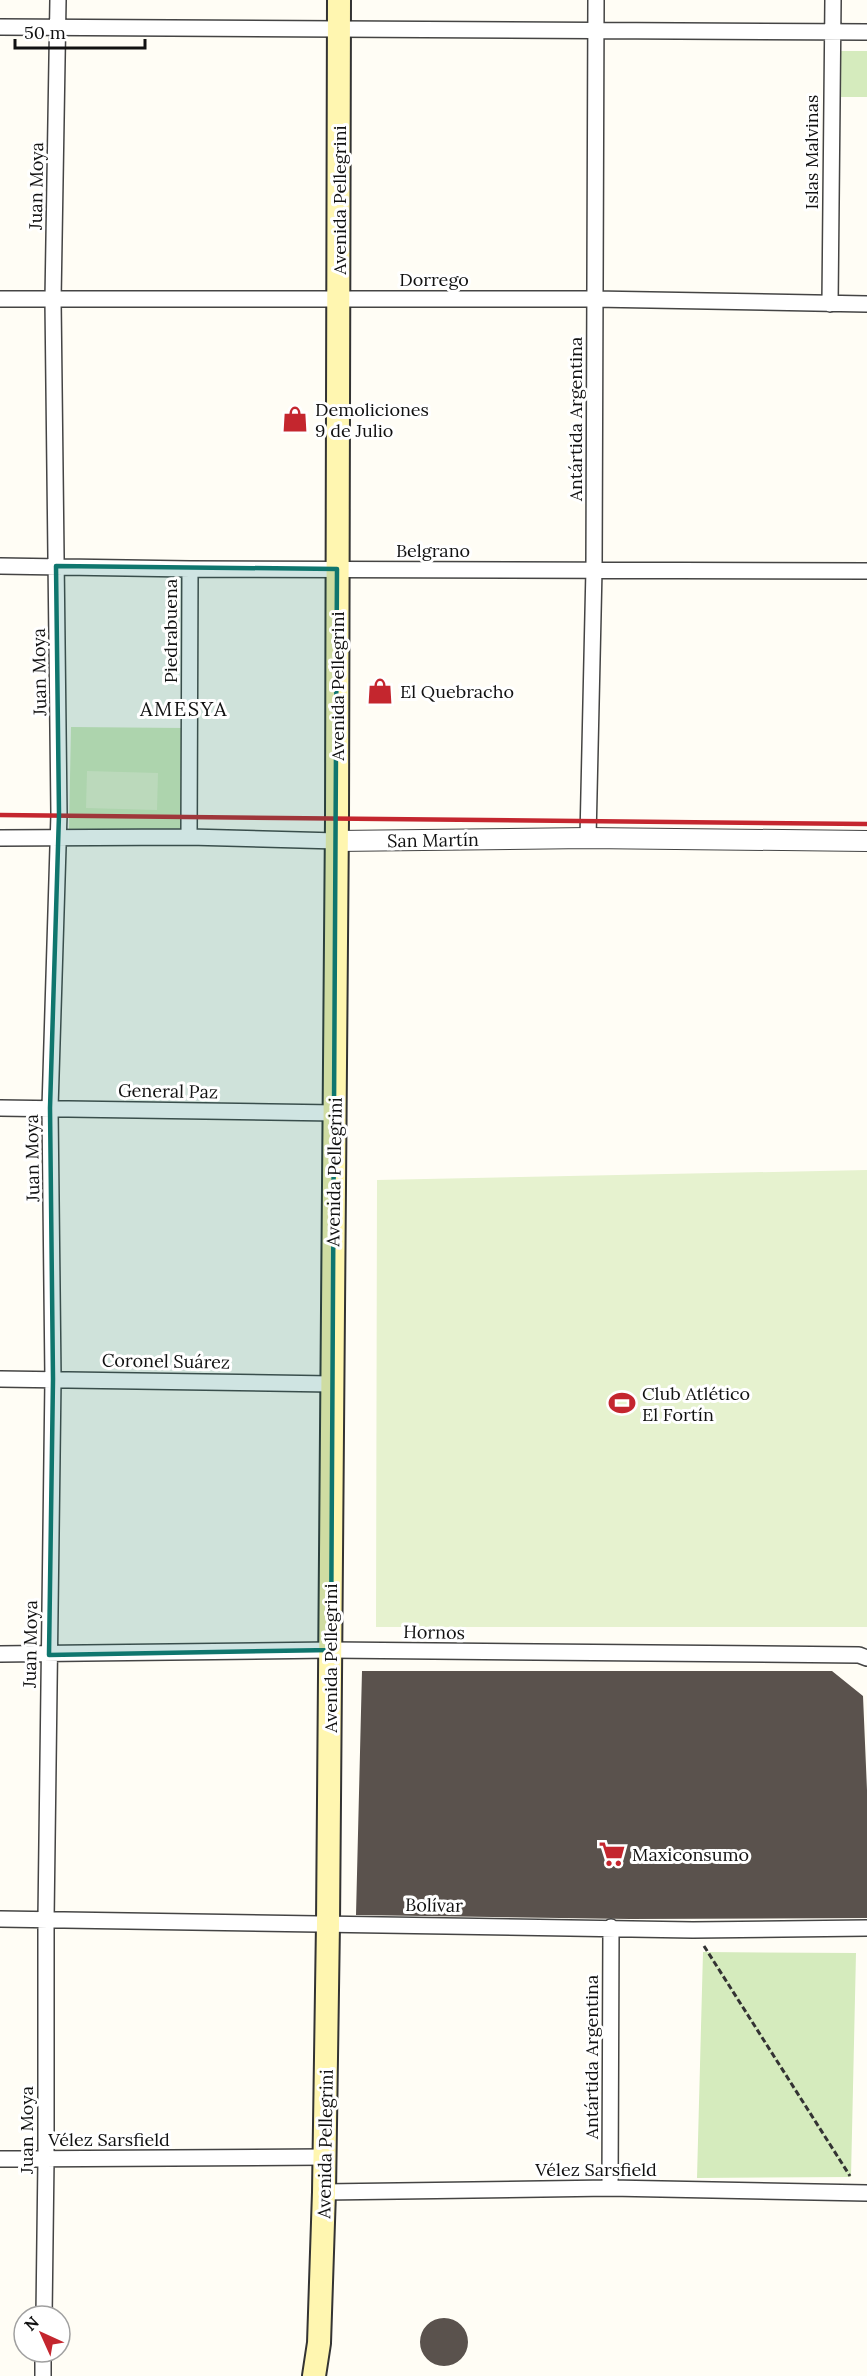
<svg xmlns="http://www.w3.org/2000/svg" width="867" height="2376" font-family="Lora,serif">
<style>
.green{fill:#d5ebbd}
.pitch{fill:#e6f2cf}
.building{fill:#5a524d}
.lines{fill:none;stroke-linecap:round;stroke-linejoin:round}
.minor-casing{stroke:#444;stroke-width:18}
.tertiary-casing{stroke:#444;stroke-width:22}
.secondary-casing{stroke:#333;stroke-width:26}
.path{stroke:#333;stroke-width:3;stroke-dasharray:6 3;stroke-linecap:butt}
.minor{stroke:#fff;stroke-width:15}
.tertiary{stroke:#fff;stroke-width:20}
.secondary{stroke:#fff6b0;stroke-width:22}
.rail{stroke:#c4262e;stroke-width:4.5}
.marked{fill:#0f766e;fill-opacity:0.2;stroke:#0f766e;stroke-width:4.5;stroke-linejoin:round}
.labels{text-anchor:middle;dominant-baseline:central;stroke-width:6;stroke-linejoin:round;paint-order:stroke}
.street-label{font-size:18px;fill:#111;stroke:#fff}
.poi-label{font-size:18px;fill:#111;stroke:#fff;text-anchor:start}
.neighbourhood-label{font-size:20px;letter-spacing:1.5px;fill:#111;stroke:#fff}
</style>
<rect width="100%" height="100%" fill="#fffdf5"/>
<path class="green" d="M839 51H867V97H838Z
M71 727 184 728 182 830 69 829Z
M703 1952 856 1953 851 2177 697 2178Z"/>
<path class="pitch" d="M87 771 158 773 157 810 86 808Z
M867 1170V1627H376L377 1180Z"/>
<path class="building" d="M362 1671H832L863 1696 867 1790V1918L630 1919 356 1915Z
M420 2342a24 24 0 1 1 48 0a24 24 0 1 1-48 0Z"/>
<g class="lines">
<g class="minor-casing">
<path id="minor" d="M0 27 867 32
M0 299H594L867 304
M830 304 833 0
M0 566 190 569 867 571
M189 837 190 569
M0 838 189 837 337 841
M588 838 594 569 596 0
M0 1108 335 1113
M0 1379 331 1384
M0 1654 331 1650 859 1655 867 1658
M0 1919 693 1930 867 1928
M0 2159 325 2157
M610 2188 611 1927
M324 2192 610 2188 867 2193
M44 2316 46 2159V1919L53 1379 50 1108 59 814 53 300 58 0
M43 2376V2352"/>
</g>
<g class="tertiary-casing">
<path id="tertiary" d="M337 841 588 838 867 841"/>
</g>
<g class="secondary-casing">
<path id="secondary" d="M314 2376 319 2343 324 2192 328 1923 337 818 339 0"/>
</g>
<path class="path" d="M704 1946 850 2176"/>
<use href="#minor" class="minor"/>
<use href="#tertiary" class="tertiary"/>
<use href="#secondary" class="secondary"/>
<path class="rail" d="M0 815 867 824"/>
</g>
<path class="marked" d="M56 566 337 569 331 1650 49 1655 53 1379 50 1108 59 814Z"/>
<defs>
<g id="shop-bare" transform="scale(2.07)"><path d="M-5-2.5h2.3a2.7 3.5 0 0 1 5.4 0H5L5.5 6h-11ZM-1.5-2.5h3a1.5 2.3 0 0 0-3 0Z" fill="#c4262e" stroke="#fff" stroke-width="2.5" paint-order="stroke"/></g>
<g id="stadium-bare" transform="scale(2.07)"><path d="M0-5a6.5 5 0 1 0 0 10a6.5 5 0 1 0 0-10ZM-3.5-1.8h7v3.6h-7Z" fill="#c4262e" stroke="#fff" stroke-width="2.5" paint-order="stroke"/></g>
<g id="supermarket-bare" transform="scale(2.07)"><path d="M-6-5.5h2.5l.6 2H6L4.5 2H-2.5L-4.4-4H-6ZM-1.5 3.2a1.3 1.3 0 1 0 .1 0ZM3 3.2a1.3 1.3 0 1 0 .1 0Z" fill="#c4262e" stroke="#fff" stroke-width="2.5" paint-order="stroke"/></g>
</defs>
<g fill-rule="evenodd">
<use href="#shop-bare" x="295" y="419"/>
<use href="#shop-bare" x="380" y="691"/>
<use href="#stadium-bare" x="622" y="1403"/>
<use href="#supermarket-bare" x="612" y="1854"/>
</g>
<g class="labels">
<g class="street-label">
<text transform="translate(811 152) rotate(-90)">Islas Malvinas</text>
<text transform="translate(36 186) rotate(-89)">Juan Moya</text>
<text transform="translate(339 200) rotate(-90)">Avenida Pellegrini</text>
<text x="434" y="279">Dorrego</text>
<text transform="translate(575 419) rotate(-90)">Antártida Argentina</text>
<text x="433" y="550">Belgrano</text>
<text transform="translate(170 631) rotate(-90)">Piedrabuena</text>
<text transform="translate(39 672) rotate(-91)">Juan Moya</text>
<text transform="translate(337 686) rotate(-90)">Avenida Pellegrini</text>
<text transform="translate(433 840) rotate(-1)">San Martín</text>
<text transform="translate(168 1091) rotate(1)">General Paz</text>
<text transform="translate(32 1158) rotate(-91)">Juan Moya</text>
<text transform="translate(334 1172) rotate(-89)">Avenida Pellegrini</text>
<text transform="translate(166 1361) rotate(1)">Coronel Suárez</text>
<text transform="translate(434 1632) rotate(1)">Hornos</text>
<text transform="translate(30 1644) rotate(-89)">Juan Moya</text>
<text transform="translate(330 1658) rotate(-90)">Avenida Pellegrini</text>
<text transform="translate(434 1905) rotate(1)">Bolívar</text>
<text transform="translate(591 2057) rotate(-90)">Antártida Argentina</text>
<text transform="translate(26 2130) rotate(-90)">Juan Moya</text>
<text x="109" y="2139">Vélez Sarsfield</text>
<text transform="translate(325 2144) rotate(-89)">Avenida Pellegrini</text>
<text x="596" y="2169">Vélez Sarsfield</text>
</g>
<g class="poi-label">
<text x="315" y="409">Demoliciones<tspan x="315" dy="21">9 de Julio</tspan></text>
<text x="400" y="691">El Quebracho</text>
<text x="642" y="1393">Club Atlético<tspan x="642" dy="21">El Fortín</tspan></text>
<text x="632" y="1854">Maxiconsumo</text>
</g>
<g class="neighbourhood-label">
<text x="184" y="708">AMESYA</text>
</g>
</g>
<g transform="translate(42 2334) rotate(315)"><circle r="28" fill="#ffffff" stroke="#a0a0a0" stroke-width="1.5"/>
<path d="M0-4.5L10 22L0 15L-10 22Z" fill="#c4262e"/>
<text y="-9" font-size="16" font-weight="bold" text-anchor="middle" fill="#111111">N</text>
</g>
<path d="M15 39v9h130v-9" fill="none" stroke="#111111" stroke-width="3"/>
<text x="24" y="39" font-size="18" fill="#111111" stroke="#ffffff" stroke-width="4.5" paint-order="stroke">50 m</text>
</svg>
